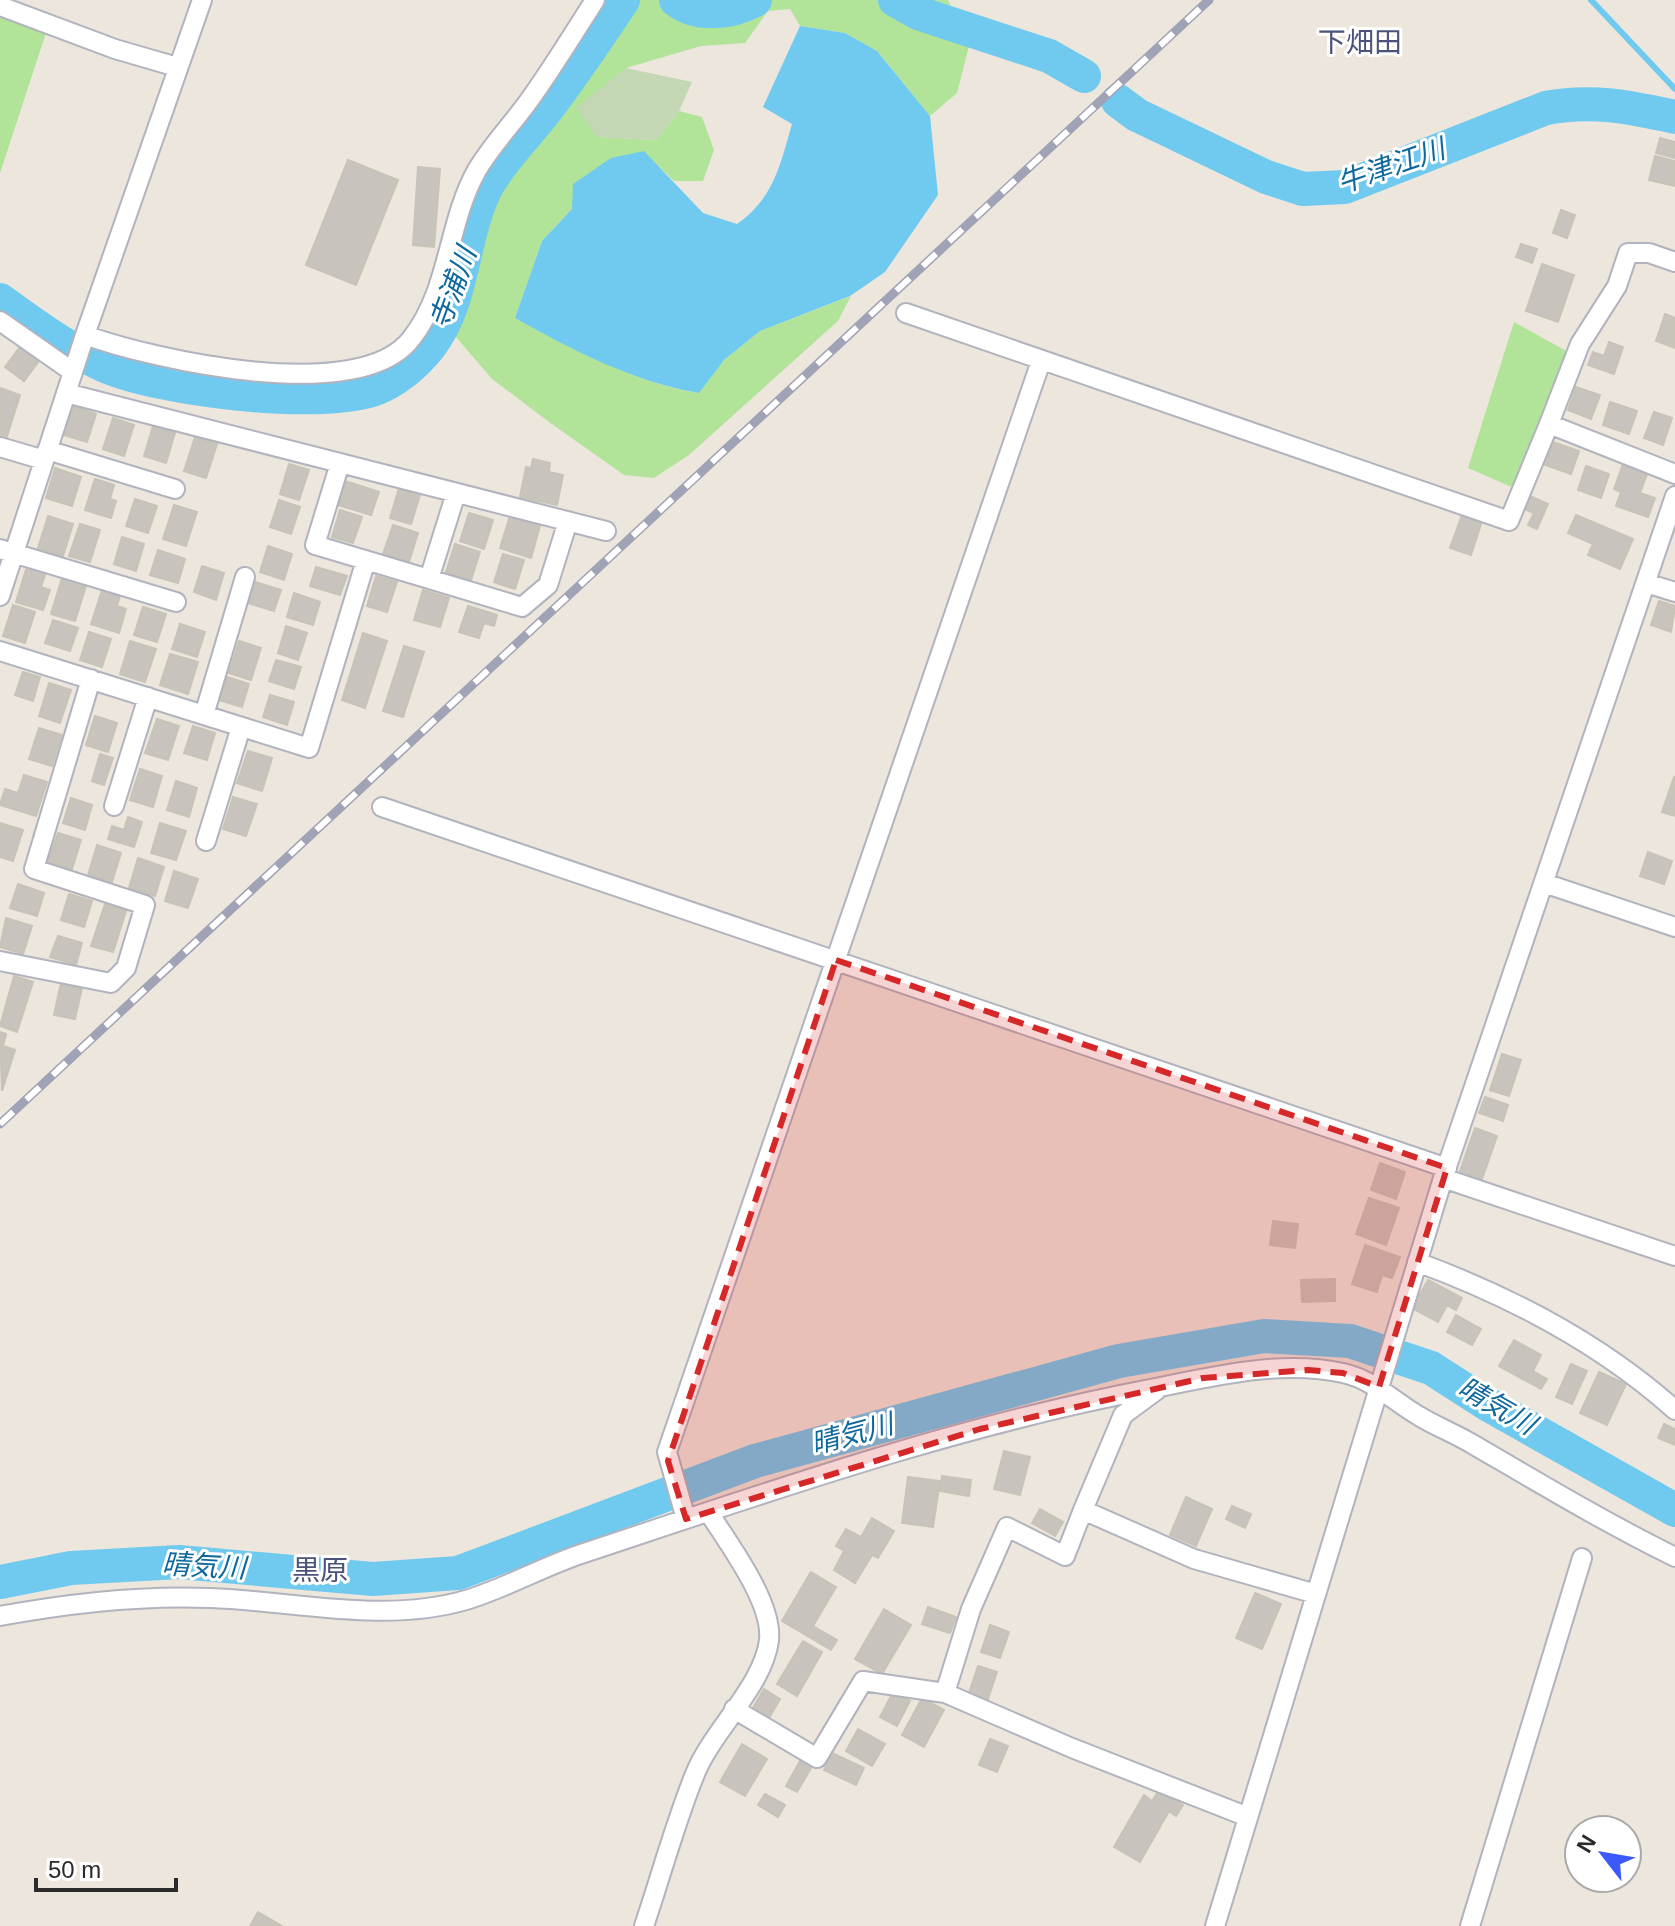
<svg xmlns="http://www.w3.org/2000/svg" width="1675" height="1926" font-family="Helvetica,'Noto Sans JP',sans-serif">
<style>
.green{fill:#b1e499}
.cemetery{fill:#c4d7b4}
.water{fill:#70caef}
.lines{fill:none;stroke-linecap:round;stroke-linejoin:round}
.stream{stroke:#70caef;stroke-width:6}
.river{stroke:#70caef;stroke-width:34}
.building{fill:#c8c3bc;stroke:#c8c3b7;stroke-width:2}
.minor-casing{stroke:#b1b3bf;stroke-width:22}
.minor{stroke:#fff;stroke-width:18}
.rail-casing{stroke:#a0a2b5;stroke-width:9}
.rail{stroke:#fff;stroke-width:6;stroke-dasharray:18;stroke-linecap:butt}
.marked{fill:#d62828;fill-opacity:0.2;stroke:#d62828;stroke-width:6;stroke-dasharray:16 10;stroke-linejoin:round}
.labels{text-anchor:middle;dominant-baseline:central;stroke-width:6;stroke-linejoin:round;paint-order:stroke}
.neighbourhood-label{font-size:28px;fill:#4b527c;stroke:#fff}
.water-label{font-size:28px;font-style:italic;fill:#0d689d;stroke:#fff}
</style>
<rect width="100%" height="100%" fill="#ede6dd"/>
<path class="green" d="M603 0H948L969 46 957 93 930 116 877 51 845 33 800 26 790 9 768 11 745 43 701 46 626 68 577 108 598 137 656 140 679 111 702 117 714 150 703 181H674L643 151 572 209 542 241 515 318C573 349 633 382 698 393L724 360 760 331 851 296 838 321 689 455 654 478 624 475 549 422 492 379 437 315 459 233 480 178 524 125Z
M0 16 46 33 0 173Z
M1514 322 1570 353 1516 489 1468 468Z"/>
<path class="cemetery" d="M626 68 692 82 679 111 656 140 597 137 576 108Z"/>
<path class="water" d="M800 26 845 33 877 51 930 116 938 195 885 272 850 296 760 331 724 360 699 393C634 382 572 350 515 318L542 241 572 209 573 184 611 158 644 151 703 213 737 224C774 198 780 165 792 124L763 107Z"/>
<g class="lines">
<path class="stream" d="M1591 0 1675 89"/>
<path class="river" d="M676 0C698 17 731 13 755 0
M895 0 918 13 1049 56 1084 76
M1118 101 1137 115 1266 177 1303 189 1345 187 1546 108C1592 99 1630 107 1675 117
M0 300C33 324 66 348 103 365 159 390 313 408 372 390 394 383 416 364 430 346 465 301 461 236 487 186 501 161 525 137 543 114 572 77 597 39 623 0
M0 1582 71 1568 179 1562 373 1579 458 1573 755 1461 1119 1361 1264 1336 1350 1341 1431 1368 1487 1404 1675 1510"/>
</g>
<path class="building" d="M1660 138 1675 142V158L1656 153Z
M1655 156 1675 161V186L1649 180Z
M348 160 398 180 356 285 306 265Z
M418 167 440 169 434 247 413 245Z
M1561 210 1575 215 1567 238 1553 233Z
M1521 244 1537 249 1532 263 1516 257Z
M1542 264 1574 275 1558 322 1526 311Z
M1665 314 1675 318V348L1656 341Z
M1609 342 1623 347 1614 374 1588 365 1593 352 1604 356Z
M20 347 39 361 24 381 5 367Z
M1576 387 1600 395 1591 419 1568 410Z
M0 388 20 395 6 439 0 438Z
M1610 402 1637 411 1629 434 1603 425Z
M73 406 96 414 87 442 64 435Z
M1654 412 1672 418 1663 445 1644 438Z
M113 418 134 425 124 456 103 449Z
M153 426 175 433 166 463 144 456Z
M195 437 217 444 206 478 184 471Z
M1553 442 1579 451 1571 474 1545 465Z
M533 459 550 463 549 472 563 475 557 505 520 497 526 467 531 468Z
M289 464 309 470 299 500 280 494Z
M1623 464 1648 472 1640 493 1655 498 1648 517 1616 506 1621 492 1614 489Z
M1586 466 1609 474 1601 498 1578 490Z
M55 468 81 477 72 506 46 498Z
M95 479 114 485 110 499 116 501 111 518 85 510Z
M345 481 379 492 371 515 338 505Z
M399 488 420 495 411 524 390 518Z
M1530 496 1548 504 1537 529 1528 525 1534 513 1524 509Z
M135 499 157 506 148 533 126 526Z
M279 500 300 507 291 534 270 527Z
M174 505 197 512 186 546 163 539Z
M340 510 362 517 353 543 332 537Z
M469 513 493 520 484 549 460 541Z
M1462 515 1482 521 1471 555 1450 548Z
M1576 515 1633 539 1620 569 1588 555 1593 544 1568 533Z
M48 516 73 524 63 556 38 548Z
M510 516 540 526 531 558 500 548Z
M80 524 100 530 90 562 69 556Z
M393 525 418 533 409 562 383 554Z
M122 537 144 544 136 571 114 564Z
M455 544 480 552 471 580 446 572Z
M268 546 292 554 284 580 260 572Z
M158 550 185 559 178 583 150 575Z
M503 554 524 560 515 589 494 582Z
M27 566 46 572 41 587 50 590 43 610 16 602Z
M202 566 224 573 216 600 194 592Z
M316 567 347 576 340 595 310 586Z
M376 576 397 582 387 612 367 606Z
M62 578 86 586 75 621 51 614Z
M255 582 281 590 274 611 248 603Z
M102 590 120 596 117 606 126 609 119 633 91 624Z
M423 590 449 598 440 627 414 620Z
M294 593 320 602 313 625 287 617Z
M1659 601 1675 606 1671 632 1651 625Z
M13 605 35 612 25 643 3 636Z
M468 606 497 615 494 626 484 623 479 638 459 632Z
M143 607 166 614 157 642 134 635Z
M53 620 78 628 70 651 45 643Z
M180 624 205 632 197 657 172 649Z
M286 626 307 633 298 660 278 653Z
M89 632 111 639 102 667 80 660Z
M363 633 387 641 365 708 342 700Z
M130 641 156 649 145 682 120 674Z
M239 641 261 648 251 680 229 673Z
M404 646 424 652 403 717 383 711Z
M170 654 198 662 188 694 160 685Z
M276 660 301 667 294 689 269 681Z
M23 672 40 677 33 701 15 695Z
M227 677 249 684 242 707 219 700Z
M49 683 71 690 60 723 39 716Z
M270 695 294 702 287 725 263 717Z
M95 716 117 723 108 752 86 745Z
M157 719 179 726 168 760 145 753Z
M193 726 215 733 207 760 184 753Z
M39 728 62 735 52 766 29 759Z
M248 751 272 758 262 791 237 783Z
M100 754 113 758 104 785 92 781Z
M140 769 162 776 153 807 130 800Z
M24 775 47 782 36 816 0 805 5 789 18 793Z
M1674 777 1675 778V816L1662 812Z
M176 781 197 788 189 817 167 810Z
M233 797 257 804 246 836 223 829Z
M71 798 92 805 85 830 63 823Z
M128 817 142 822 134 847 108 839 112 826 124 830Z
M0 823 23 830 13 861 0 857Z
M160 823 186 831 176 860 151 853Z
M58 833 81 840 72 869 48 861Z
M97 845 121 853 112 882 88 875Z
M1648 852 1672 861 1664 884 1640 876Z
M138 858 164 867 155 896 129 888Z
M174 871 198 879 188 908 165 901Z
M18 884 44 893 37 916 10 908Z
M69 894 92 901 84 927 61 920Z
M105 904 126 911 113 952 91 946Z
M6 918 32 926 23 954 0 947Z
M58 936 82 943 76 965 50 957Z
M14 976 33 982 17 1032 0 1026Z
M61 983 82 988 75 1019 54 1015Z
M0 1032 6 1034 3 1046 15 1050 2 1091Z
M1502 1054 1521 1060 1509 1096 1490 1090Z
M1485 1097 1508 1105 1503 1121 1479 1113Z
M1475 1128 1497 1136 1482 1179 1460 1171Z
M1380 1163 1405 1172 1396 1199 1371 1190Z
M1369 1198 1399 1208 1386 1245 1356 1234Z
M1273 1221 1298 1224 1295 1248 1270 1245Z
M1365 1245 1400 1257 1392 1278 1382 1275 1377 1292 1352 1284Z
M1335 1279V1301L1302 1302 1301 1280Z
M1428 1280 1462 1298 1456 1310 1447 1305 1438 1322 1412 1308Z
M1456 1315 1481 1329 1472 1345 1447 1332Z
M1514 1340 1541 1355 1533 1371 1547 1379 1541 1389 1499 1366Z
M1571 1364 1587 1371 1572 1404 1556 1397Z
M1599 1372 1626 1384 1607 1425 1580 1413Z
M1664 1424 1675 1429V1445L1658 1438Z
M1004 1451 1030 1457 1020 1495 994 1489Z
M942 1476 971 1480 969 1496 940 1491Z
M908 1477 940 1481 933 1527 902 1523Z
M1186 1497 1212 1509 1196 1546 1170 1535Z
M1232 1506 1251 1514 1245 1528 1226 1519Z
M1040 1509 1063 1522 1055 1536 1032 1523Z
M872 1518 894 1531 878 1558 872 1555 855 1583 834 1570 844 1551 836 1546 846 1529 861 1537Z
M811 1572 836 1587 813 1626 837 1640 831 1650 782 1621Z
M1255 1593 1281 1604 1262 1649 1236 1638Z
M928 1607 956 1617 950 1633 922 1624Z
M884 1609 911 1625 882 1674 855 1659Z
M990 1625 1009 1632 1000 1658 981 1652Z
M803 1641 822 1652 797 1696 777 1684Z
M978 1666 997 1672 988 1699 969 1693Z
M764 1689 780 1699 769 1718 753 1708Z
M893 1692 910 1701 897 1726 880 1717Z
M922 1698 944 1710 924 1747 902 1735Z
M858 1729 885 1744 872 1766 846 1751Z
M990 1739 1008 1746 997 1772 979 1765Z
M742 1744 767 1759 745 1796 720 1782Z
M832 1753 864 1768 856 1785 824 1770Z
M800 1761 811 1768 797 1792 786 1786Z
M1159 1790 1183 1805 1176 1816 1169 1811 1140 1862 1114 1847 1144 1795 1152 1801Z
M765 1794 785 1805 778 1817 758 1805Z
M258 1912 282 1926H250Z"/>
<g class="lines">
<g class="minor-casing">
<path id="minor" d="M0 6 115 49 177 67
M906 313 1509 521 1549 424 1675 474
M0 321 73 372
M85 335C154 360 359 406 411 339 450 290 447 223 477 170 491 146 512 124 528 102 552 69 573 34 595 0
M66 393 606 531
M1549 424 1580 344 1617 286 1628 253H1649L1675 262
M0 447 44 460
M47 450 175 489
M340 463 315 545 429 579 456 493
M0 549 176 602
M429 579 522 607 548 585 568 521
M1646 583 1675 592
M0 596 85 335 202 0
M0 651 309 748 366 560
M204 715 245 577
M114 806 148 697
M382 807 1447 1168
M206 841 241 727
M1544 883 1675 927
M0 961 111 983 126 968 145 905 34 869 91 679
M1443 1178 1675 1256
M1417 1262C1512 1297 1600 1343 1675 1410
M1083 1510 1123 1415 1157 1390
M686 1519 667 1452 1041 361
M0 1616C70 1603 139 1595 211 1598 294 1601 384 1624 466 1600 506 1588 542 1567 581 1554 768 1492 956 1426 1150 1389 1211 1377 1281 1359 1343 1373 1374 1380 1393 1401 1419 1416 1437 1427 1456 1434 1474 1445 1541 1484 1606 1523 1675 1557
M945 1693 971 1609 1007 1527 1065 1556 1083 1510 1194 1559 1316 1594
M734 1709 817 1758 863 1681 945 1693 1072 1748 1248 1817
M644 1926C661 1876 675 1823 695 1774 712 1731 764 1685 769 1640 773 1603 729 1544 709 1513
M1215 1926 1443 1178 1675 496
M1470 1926 1582 1558"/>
</g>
<use href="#minor" class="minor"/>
<g class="rail-casing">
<path id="rail" d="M0 1124 1209 0"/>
</g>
<use href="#rail" class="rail"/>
</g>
<path class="marked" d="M836 960 1447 1168 1379 1387 1343 1373 1308 1370 1203 1378 980 1429 686 1519 668 1461Z"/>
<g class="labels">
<g class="neighbourhood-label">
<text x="1360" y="42">下畑田</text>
<text x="320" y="1570">黒原</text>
</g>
<g class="water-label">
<text transform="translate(1391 166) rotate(-19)">牛津江川</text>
<text transform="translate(453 288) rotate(-70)">寺浦川</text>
<text transform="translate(1497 1406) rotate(30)">晴気川</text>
<text transform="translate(852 1434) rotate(-15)">晴気川</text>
<text transform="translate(204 1566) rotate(3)">晴気川</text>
</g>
</g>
<g transform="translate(1603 1854) rotate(301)"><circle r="38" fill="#ffffff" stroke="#aaaaaa" stroke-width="2"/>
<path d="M0-6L14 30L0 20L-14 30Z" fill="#3c5afb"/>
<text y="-12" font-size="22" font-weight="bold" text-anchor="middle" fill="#2b2b2b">N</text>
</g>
<path d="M36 1878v12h140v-12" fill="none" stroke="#2b2b2b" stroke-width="4"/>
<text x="48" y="1878" font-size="24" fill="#2b2b2b" stroke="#ffffff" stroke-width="6" paint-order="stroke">50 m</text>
</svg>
